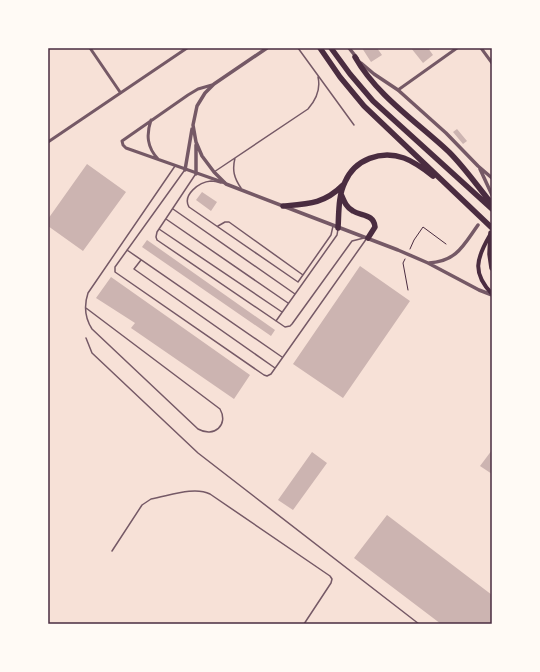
<svg xmlns="http://www.w3.org/2000/svg" width="540" height="672" font-family="Signika,sans-serif">
<style>
.building{fill:#ccb4b1}
.lines{fill:none;stroke-linecap:round;stroke-linejoin:round}
.path{stroke:#4a2c40;stroke-width:1}
.service{stroke:#755966;stroke-width:1.5}
.minor{stroke:#755966;stroke-width:3}
.tertiary{stroke:#755966;stroke-width:3.5}
.secondary{stroke:#4a2c40;stroke-width:4}
.motorway{stroke:#4a2c40;stroke-width:5.5}
.neatline{fill:none;stroke:#4a2c40;stroke-width:1.5}
</style>
<rect width="100%" height="100%" fill="#f7e1d7"/>
<path class="building" d="M362 48H377L382 55 371 62Z
M411 48H428L433 55 423 63Z
M457 129 467 141 463 144 453 132Z
M87 164 126 192 83 251 48 226V219Z
M202 192 217 202 211 211 196 200Z
M147 240 275 330 271 336 142 247Z
M360 266 410 301 343 398 293 364Z
M111 277 250 375 234 399 131 328 135 323 96 298Z
M492 450V474L480 466Z
M312 452 327 463 293 510 278 500Z
M387 515 492 595V624H441L354 558Z"/>
<g class="lines">
<path class="path" d="M410 249 414 240 423 227 446 244
M405 259 403 263 408 290"/>
<path class="service" d="M298 48 354 125
M235 158C232 170 234 178 241 188
M184 171 115 267V272L264 375 267 376 271 374 367 238
M214 172 308 109C316 100 321 90 318 77
M195 175 157 232 156 237 157 240 285 327 290 326 292 324 352 241 364 238
M221 183C218 182 214 181 211 181 199 182 182 195 189 207L298 282 331 235 333 226
M173 209 295 294
M166 219 288 303
M218 226 225 222H229L303 275
M159 229 282 312
M127 250 282 357
M141 260 134 269 275 368
M86 308 220 409C229 425 214 438 198 429L92 329C85 318 84 305 88 293L175 166
M276 321 337 235 338 229
M86 338 92 353 198 453 419 624
M112 551 142 505 151 499C169 496 194 486 210 494L330 576 332 579 331 583 304 624"/>
<path class="minor" d="M90 48 120 92
M481 48 492 63
M212 85 198 89 188 95 122 141 123 145 126 148 225 183
M398 90 457 48
M151 120C146 135 147 147 158 159
M48 142 187 48"/>
<path class="tertiary" d="M267 48 214 84 205 93 197 106 193 125 196 142 202 156 214 172 226 184 309 216 398 250 428 263 479 290 492 295
M349 48 357 58
M361 63 374 74 398 90 446 133 478 166 492 178
M196 145V174
M480 169 492 195
M185 170 192 129
M429 263C457 261 463 246 478 225"/>
<path class="secondary" d="M490 235C476 259 472 273 492 294"/>
<path class="motorway" d="M320 48 340 77 364 106 492 228
M331 48 350 74 373 101 492 209
M355 57C377 96 417 122 449 152 465 168 478 187 492 204
M341 194C344 201 346 207 353 211 361 216 374 214 375 227L368 238
M283 206C308 204 324 204 343 185
M338 228C339 213 338 196 345 182 355 159 381 150 404 158 415 162 424 169 433 176
M491 233 490 254 492 268"/>
</g>
<rect width="540" height="672" fill="none" stroke="#fffaf5" stroke-width="98"/>
<rect x="49" y="49" width="442" height="574" class="neatline"/>
</svg>
